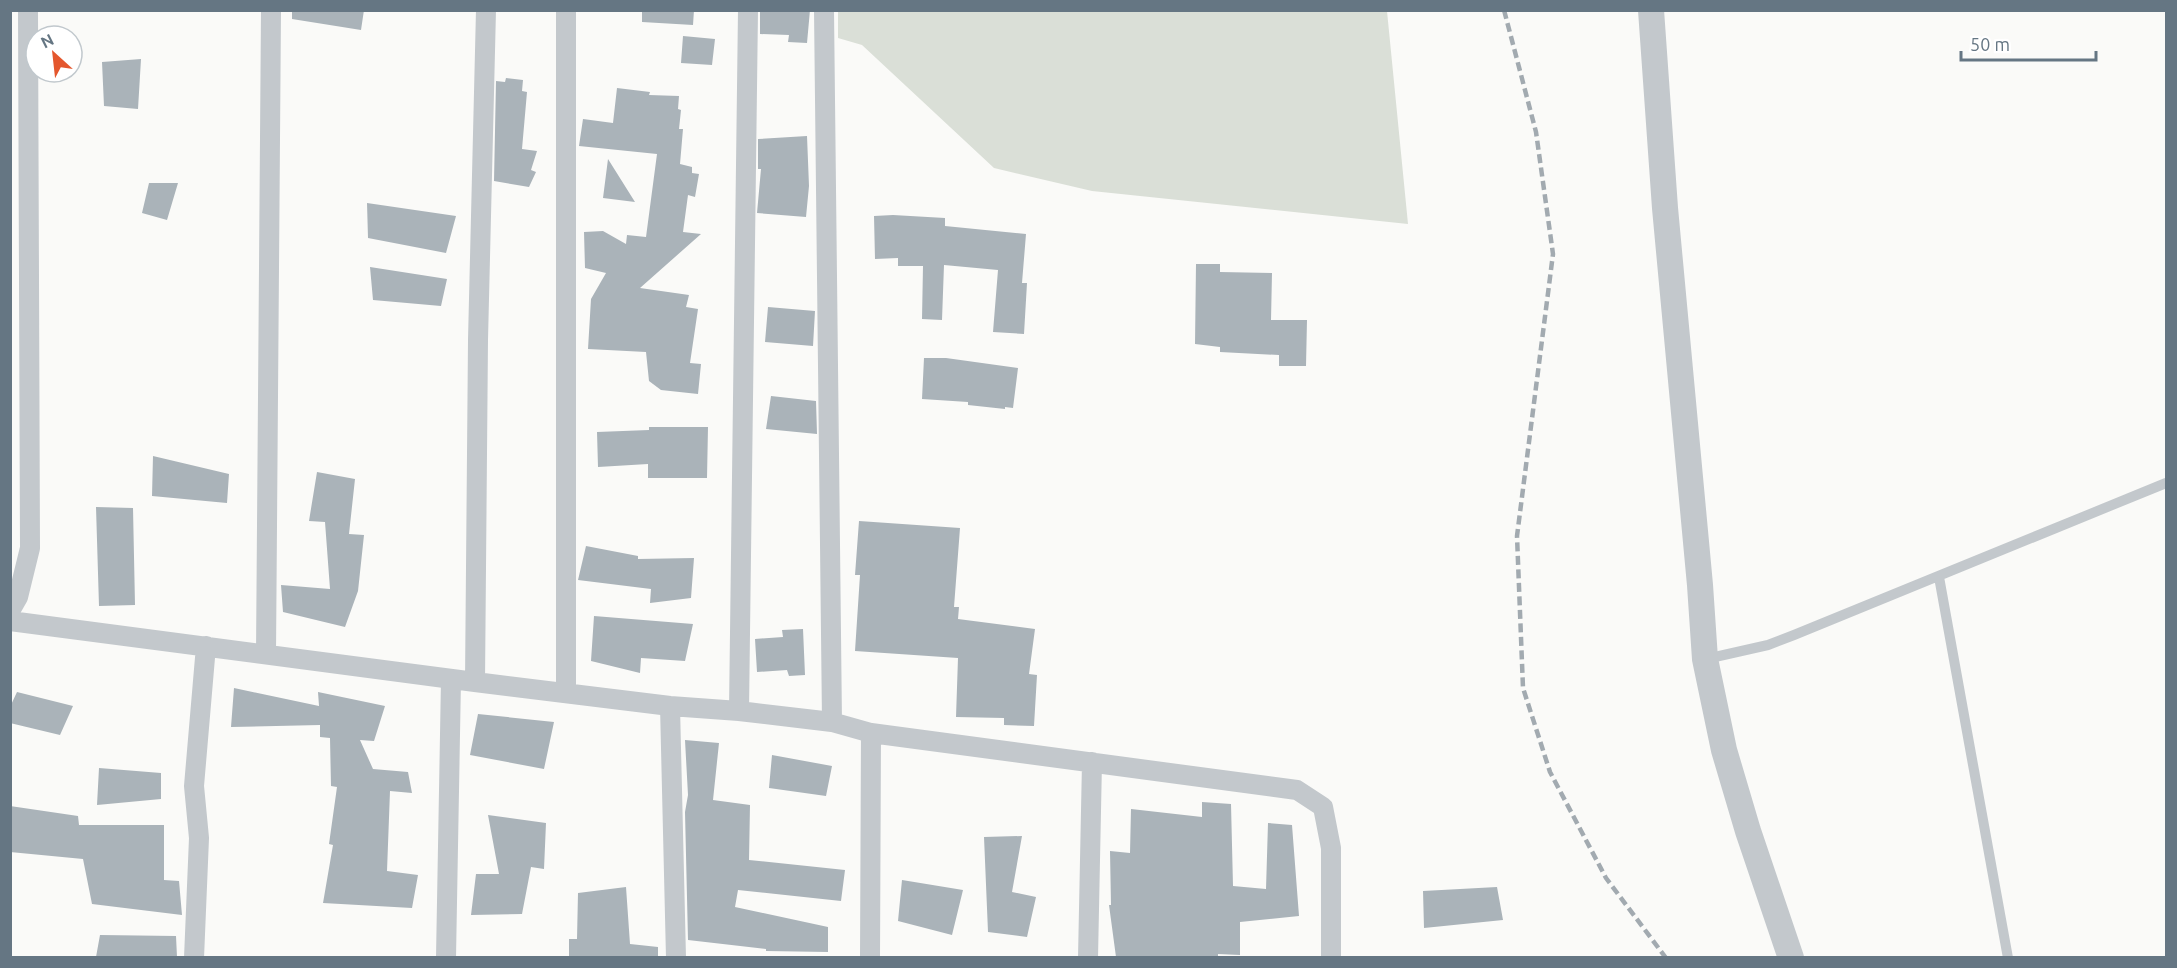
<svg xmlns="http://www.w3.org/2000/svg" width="2177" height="968" font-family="Ubuntu,sans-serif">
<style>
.green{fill:#dadfd7}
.building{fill:#aab3b9}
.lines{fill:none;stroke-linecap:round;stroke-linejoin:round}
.service{stroke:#c3c8cc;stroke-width:10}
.minor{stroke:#c3c8cc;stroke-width:20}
.tertiary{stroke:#c3c8cc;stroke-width:26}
.rail{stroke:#a2aab0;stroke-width:4.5;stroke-dasharray:9 4.5;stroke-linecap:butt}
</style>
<rect width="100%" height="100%" fill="#fafaf8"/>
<path class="green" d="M838 11H1387L1408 224 1092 191 994 168 862 45 838 38Z"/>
<path class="building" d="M292 10H364L361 30 292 19Z
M642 10H694L693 25 642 22Z
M760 10H810L807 43 788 42 789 35 760 34Z
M683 36 715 39 712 65 681 63Z
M141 59 138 109 104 106 102 62Z
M506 78 523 80 522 91 527 92 522 149 537 151 531 170 536 172 529 187 494 181 496 81 505 82Z
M617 88 650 92 649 95 679 96 678 109 681 110 679 129H683L680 164 692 167V173L699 174 695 197 688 195 683 232 701 234 640 288 689 295 686 307 698 309 690 363 701 364 698 394 661 390 649 381 646 352 588 349 591 299 606 273 585 268 584 232 603 231 626 244 627 235 646 237 657 154 579 146 583 119 613 123Z
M807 136 809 186 806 217 757 213 761 169H758V139Z
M608 159 635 202 603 198Z
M149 183H178L167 220 142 213Z
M367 203 456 216 446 253 368 238Z
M893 215 945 218V226L1026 234 1022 283H1027L1024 334 993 332 998 270 944 265 942 320 922 319 923 266H898V258L875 259 874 216Z
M1196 264H1220V272L1272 273 1271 320H1307L1306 366H1279V355L1220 352V347L1195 344Z
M370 267 447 279 441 306 373 300Z
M768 307 815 311 813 346 765 342Z
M924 358H946L1018 368 1013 408 1005 407V409L968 405V402L922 399Z
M771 396 816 401 817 434 766 429Z
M649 427H708L707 478H648V464L598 467 597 432 649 430Z
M153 456 229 474 227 503 152 496Z
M317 472 355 479 349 534 364 535 358 591 345 627 283 612 281 585 330 589 325 522 309 521Z
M96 507 133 508 135 605 99 606Z
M859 521 960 528 954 607H959L958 619 1035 629 1029 674 1037 675 1034 726 1004 725V718L956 717 958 658 855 651 860 575H855Z
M586 546 638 556V559L694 558 691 598 650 603 651 589 578 580Z
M594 616 693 624 685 661 641 658 640 673 591 661Z
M803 629 805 675 789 676 787 670 757 672 755 639 783 637 782 630Z
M234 688 319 706 318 692 385 706 374 741 360 740 373 769 408 772 412 793 390 791 387 871 418 875 412 908 323 903 333 845 329 844 337 787 331 786 330 738 320 737V725L231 727Z
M17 692 73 706 60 735 10 723V707Z
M478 714 554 722 544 769 470 755Z
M685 740 719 743 713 800 750 805 749 860 845 870 841 901 738 890 735 907 828 927V952L766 951V949L688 940 685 812 688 795Z
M772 755 832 766 826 796 769 788Z
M99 768 161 773V799L97 805Z
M1202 802 1231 804 1233 886 1266 889 1268 823 1292 825 1299 916 1240 922V955L1218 954V957H1116L1109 905H1111L1110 851 1130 853 1131 809 1202 817Z
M10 806 78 816 79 825H164V880L179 881 182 915 92 904 83 859 10 852Z
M488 815 546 823 544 869 531 867 522 914 471 915 476 874H499Z
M1022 836 1012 892 1036 897 1027 937 988 932 984 837Z
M902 880 963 890 952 935 898 921Z
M626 887 630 944 658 947V957H569V939H577L578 893Z
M1497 887 1503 920 1424 928 1423 891Z
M100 935 176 936 177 957H96Z"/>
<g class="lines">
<path class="service" d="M1939 577 2008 958
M1706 659 1768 645 1794 635 2166 483"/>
<path class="minor" d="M824 10 832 722
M10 611 18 597 30 548 28 10
M10 621 475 682 670 706 739 711 832 722 871 733 1297 790 1323 807 1331 848V958
M266 654 271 10
M475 682 478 340 486 10
M566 693V10
M670 706 676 958
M739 711 748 10
M194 958 199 838 194 786 206 646
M446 958 451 679
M870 958 871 733
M1088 958 1092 762"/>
<path class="tertiary" d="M1651 10 1665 208 1700 585 1705 659 1724 750 1748 831 1791 958"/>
<path class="rail" d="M1504 10 1536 132 1553 254 1517 536 1523 688 1550 772 1606 878 1666 958"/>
</g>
<rect width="2177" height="968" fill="none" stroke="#657683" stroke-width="24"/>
<g transform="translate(54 54) rotate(333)"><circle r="28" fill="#ffffff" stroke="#c1c8cd" stroke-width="1.5"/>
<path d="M0-4.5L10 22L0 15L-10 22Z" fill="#e4572e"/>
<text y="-9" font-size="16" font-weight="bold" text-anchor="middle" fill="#657683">N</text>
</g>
<path d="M1961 51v9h135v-9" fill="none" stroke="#657683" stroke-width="3"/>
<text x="1970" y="51" font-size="18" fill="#657683" stroke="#ffffff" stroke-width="4.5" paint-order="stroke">50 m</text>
</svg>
